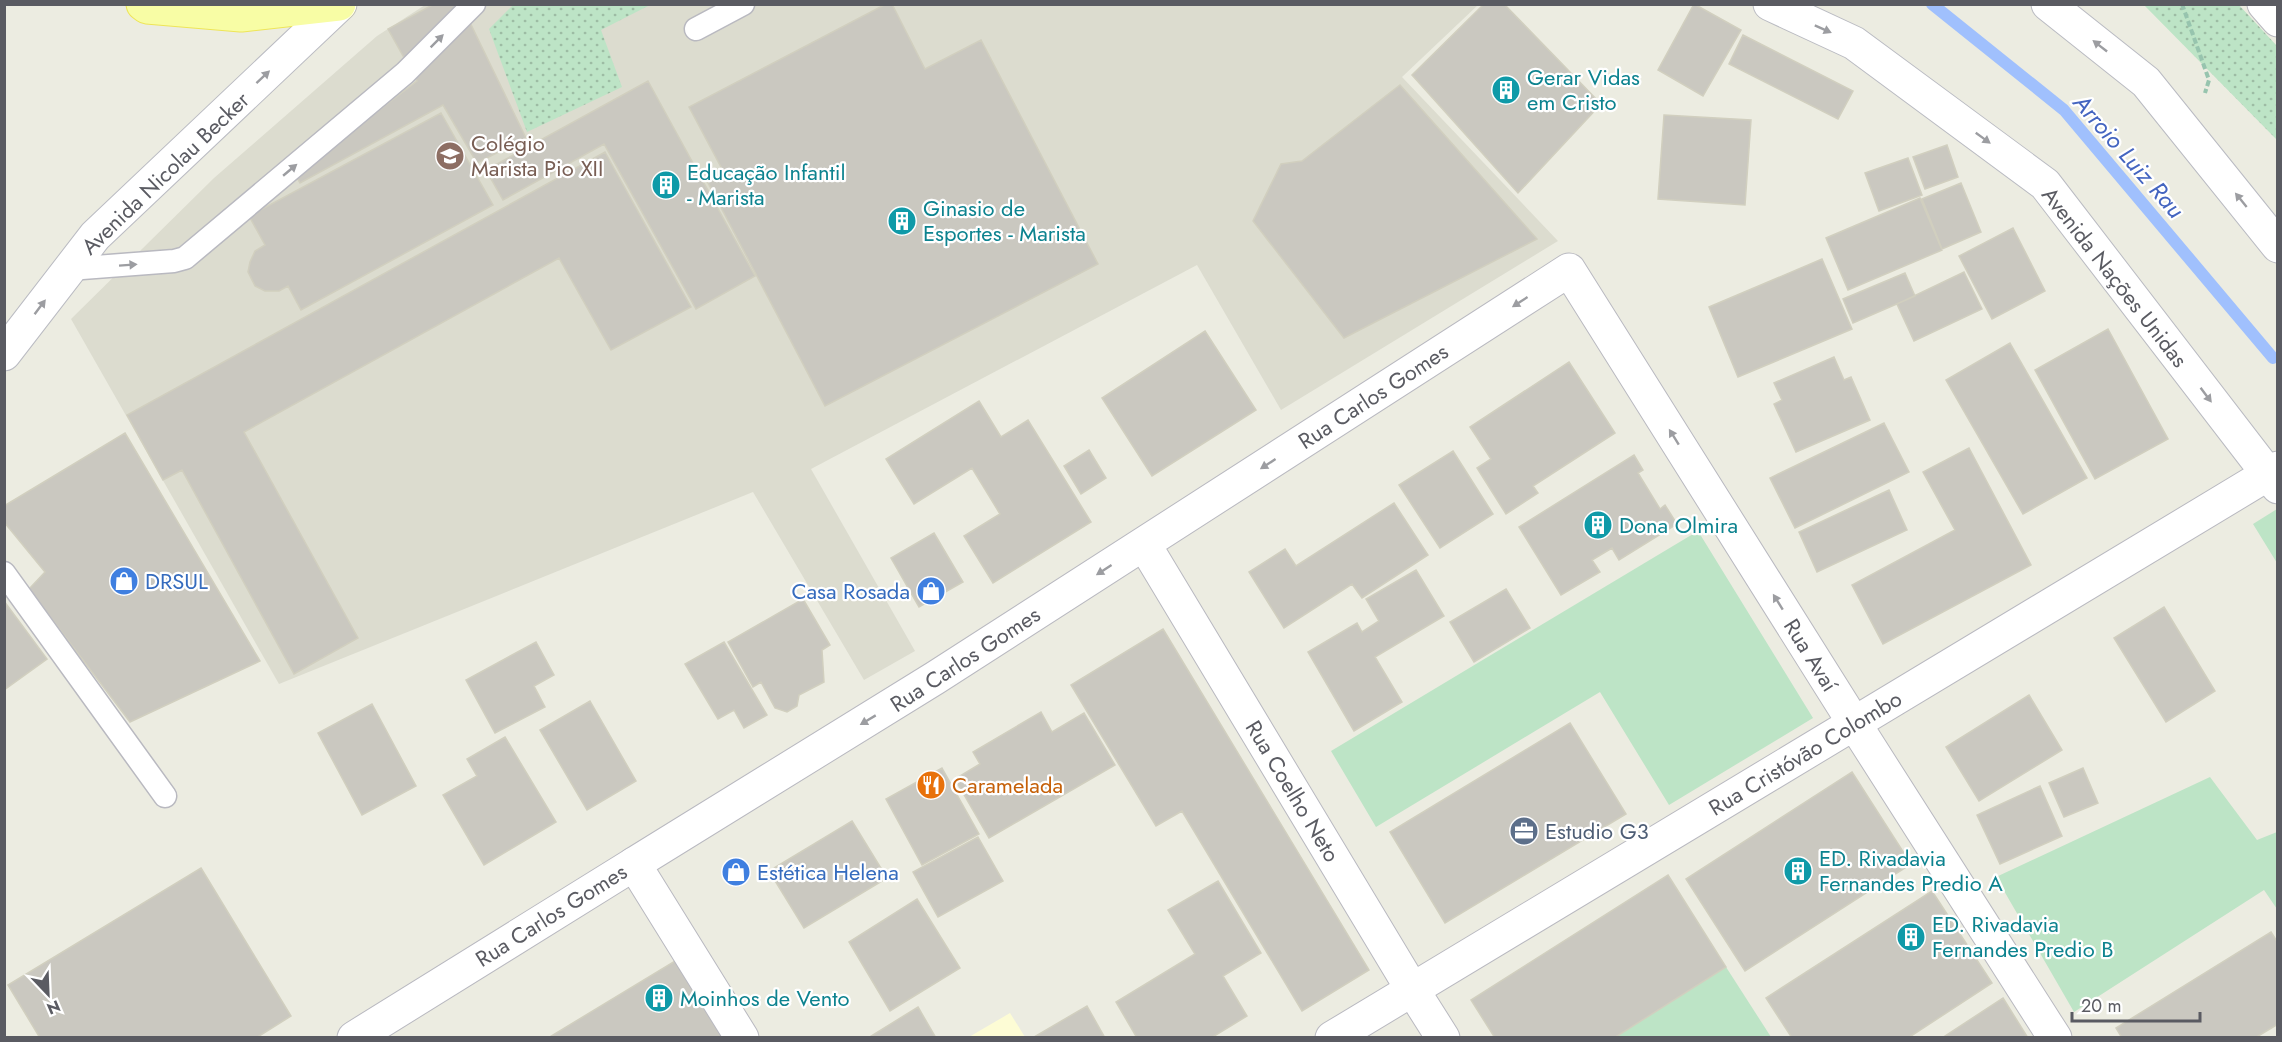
<svg xmlns="http://www.w3.org/2000/svg" width="2282" height="1042" font-family="Jost,sans-serif">
<style>
.commercial{fill:#fdfcd5}
.education{fill:#dcdccf}
.green{fill:#bde4c6}
.park{fill:url(#park-dots)}
.lines{fill:none;stroke-linecap:round;stroke-linejoin:round}
.stream{stroke:#a0c0fd;stroke-width:12}
.building{fill:#cac8c0;stroke:#d1cfbf;stroke-width:1.5}
.service-casing{stroke:#b9b9c0;stroke-width:25}
.minor-casing{stroke:#b9b9c0;stroke-width:35}
.tertiary-casing{stroke:#b9b9c0;stroke-width:35}
.secondary-casing{stroke:#babbc2;stroke-width:35}
.primary-casing{stroke:#eee558;stroke-width:35}
.path{stroke:#97c4ae;stroke-width:4;stroke-dasharray:6 3;stroke-linecap:butt}
.service{stroke:#fff;stroke-width:22}
.minor{stroke:#fff;stroke-width:33}
.tertiary{stroke:#fff;stroke-width:33}
.secondary{stroke:#fff;stroke-width:33}
.primary{stroke:#f8fda5;stroke-width:33}
.oneway{fill:#9c9da1}
.labels{text-anchor:middle;dominant-baseline:central;stroke-width:4.5;stroke-linejoin:round;paint-order:stroke}
.culture-label{font-size:22px;fill:#0d838f;stroke:#fff;text-anchor:start}
.education-label{font-size:22px;fill:#785e54;stroke:#fff;text-anchor:start}
.street-label{font-size:22px;fill:#5a5b62;stroke:#fff}
.shop-label{font-size:22px;fill:#366cbe;stroke:#fff;text-anchor:start}
.food-label{font-size:22px;fill:#c56008;stroke:#fff;text-anchor:start}
.service-label{font-size:22px;fill:#4e5e75;stroke:#fff;text-anchor:start}
.water-label{font-size:24px;font-style:italic;fill:#4465c0;stroke:#fff}
</style>
<defs>
<pattern id="park-dots" width="8" height="8" patternUnits="userSpaceOnUse" patternTransform="scale(1.5)"><rect width="8" height="8" fill="#bde4c6"/><path d="M2 2h.1M6 6h.1" fill="none" stroke="#9dbca4" stroke-width="1.8" stroke-linecap="round"/></pattern>
</defs>
<rect width="100%" height="100%" fill="#ecece1"/>
<path class="commercial" d="M1010 1013 1025 1037H969Z"/>
<path class="education" d="M425 5H1478L1402 77 1558 241 1281 410 1197 265 811 469 915 651 864 680 753 492 279 684 71 319 214 178 377 36Z"/>
<path class="green" d="M2277 509V563L2253 524Z
M1698 531 1813 718 1669 805 1600 692 1376 827 1331 751Z
M2210 777 2257 840 2277 832V909L2264 890 2074 1012 1996 877Z
M1726 967 1771 1037 1614 1038Z"/>
<path class="park" d="M514 4H650V5L601 30 622 87 527 132 489 29Z
M2144 5H2239L2277 46V140Z"/>
<g class="lines">
<path class="stream" d="M1932 4 2064 110 2273 358"/>
</g>
<path class="building" d="M434 4H461L526 138 477 163 443 105 300 183 295 174 417 81 388 29Z
M886 4H892L925 69 981 40 1098 264 825 406 705 177 722 169 689 107Z
M1484 4H1504L1601 104 1518 193 1412 75Z
M1694 4 1741 30 1703 96 1658 70Z
M1743 35 1853 91 1838 119 1729 64Z
M648 81 755 276 696 309 604 144 503 200 486 170Z
M1400 85 1537 239 1344 338 1253 221 1281 164 1302 161Z
M441 113 493 205 301 310 288 286 279 291H265L255 286 248 272 250 262 255 251 265 245 249 216Z
M1664 115 1751 120 1745 205 1658 199Z
M1947 145 1958 177 1925 189 1913 157Z
M605 152 691 307 611 350 559 258 244 432 358 638 294 674 182 470 163 480 127 415Z
M1908 158 1922 195 1879 211 1865 173Z
M1961 183 1981 232 1942 249 1922 199Z
M1920 198 1942 250 1848 290 1826 238Z
M2013 228 2045 291 1992 319 1959 256Z
M1822 259 1852 329 1738 377 1709 307Z
M1964 272 1982 309 1914 341 1897 304Z
M1905 273 1915 296 1853 323 1843 299Z
M2108 329 2168 439 2095 479 2035 370Z
M1205 331 1256 410 1152 476 1102 398Z
M2010 343 2087 478 2023 514 1946 380Z
M1834 357 1844 380 1851 377 1870 420 1796 452 1774 404 1782 400 1774 383Z
M1569 362 1615 433 1533 486 1538 493 1506 514 1477 468 1491 459 1470 427Z
M979 401 1001 437 1028 420 1091 522 993 583 964 536 1000 514 972 468 914 504 886 459Z
M1884 423 1909 472 1795 528 1770 478Z
M125 433 260 661 130 722 29 589 45 572 4 522V506Z
M1969 448 2031 565 1883 644 1852 585 1955 530 1923 472Z
M1089 450 1106 478 1081 494 1064 466Z
M1453 451 1493 514 1440 548 1399 485Z
M1634 455 1643 470 1638 473 1660 509 1665 505 1677 524 1619 560 1612 548 1592 560 1600 572 1561 595 1519 527Z
M1889 490 1907 530 1817 572 1799 532Z
M1394 503 1428 555 1362 598 1352 584 1284 628 1249 572 1285 549 1296 566Z
M934 533 963 582 919 607 891 558Z
M1416 570 1444 616 1375 657 1402 702 1354 731 1308 652 1357 623 1362 632 1379 621 1366 599Z
M1506 589 1530 628 1474 662 1450 622Z
M803 599 830 645 822 650 824 682 799 695 797 706 787 712 775 708 761 682 753 687 728 642Z
M4 601 47 659 4 690Z
M2164 607 2215 691 2166 722 2114 638Z
M1163 629 1369 970 1302 1011 1182 811 1156 826 1071 685Z
M536 642 554 675 534 686 545 707 495 733 466 680Z
M724 642 767 715 744 728 734 710 718 719 685 664Z
M2029 695 2062 750 1979 801 1946 747Z
M590 701 636 781 587 810 540 730Z
M372 704 416 786 362 815 318 733Z
M1041 712 1052 732 1084 713 1115 765 989 838 955 779 980 764 973 752Z
M1570 723 1626 814 1445 923 1390 832Z
M505 737 556 822 484 865 443 795 477 776 467 759Z
M942 768 979 834 922 865 886 799Z
M2083 768 2098 803 2064 817 2049 783Z
M1852 772 1911 864 1745 971 1686 879Z
M2040 786 2062 836 2000 864 1977 815Z
M852 821 887 878 804 928 769 871Z
M978 837 1003 881 938 917 913 872Z
M201 868 291 1016 256 1038H40L8 985Z
M1668 875 1726 967 1614 1038H1495L1471 1000Z
M1218 881 1261 953 1223 976 1247 1016 1211 1038H1137L1116 1002 1195 954 1168 910Z
M1932 891 1992 983 1908 1038H1792L1766 998Z
M917 899 960 968 890 1011 849 942Z
M2271 932 2278 943V1024L2255 1038H2122L2116 1028Z
M680 958 728 1038H548Z
M2003 998 2028 1038H1942Z
M1087 1006 1105 1038 1034 1037Z
M918 1007 936 1038H868Z"/>
<g class="lines">
<g class="service-casing">
<path id="service" d="M696 29 743 4
M69 269 174 261 185 258 405 73 474 4
M4 573 165 796"/>
</g>
<g class="minor-casing">
<path id="minor" d="M2264 4 2278 20
M1144 544 1412 989 1443 1038
M634 864 935 678 1569 270 1854 723"/>
</g>
<g class="tertiary-casing">
<path id="tertiary" d="M1854 723 2055 1038
M354 1038 634 864 742 1038
M1332 1038 2278 468"/>
</g>
<g class="secondary-casing">
<path id="secondary" d="M1770 4 1854 43 2045 184 2278 487
M2048 4 2146 82 2278 246
M4 354 95 236 340 4"/>
</g>
<g class="primary-casing">
<path id="primary" d="M143 4 147 7 241 15 339 4"/>
</g>
<path class="path" d="M2182 4 2209 80 2205 93"/>
<use href="#service" class="service"/>
<use href="#minor" class="minor"/>
<use href="#tertiary" class="tertiary"/>
<use href="#secondary" class="secondary"/>
<use href="#primary" class="primary"/>
</g>
<defs><path id="oneway-solid" d="M-6-.8H1V-3.2L6.5 0L1 3.2V.8H-6Z" transform="scale(1.5)"/></defs>
<g class="oneway">
<use href="#oneway-solid" transform="translate(1823 29) rotate(24)"/>
<use href="#oneway-solid" transform="translate(437 41) rotate(-45)"/>
<use href="#oneway-solid" transform="translate(2100 46) rotate(-142)"/>
<use href="#oneway-solid" transform="translate(263 77) rotate(-43)"/>
<use href="#oneway-solid" transform="translate(1983 138) rotate(36)"/>
<use href="#oneway-solid" transform="translate(290 170) rotate(-40)"/>
<use href="#oneway-solid" transform="translate(2241 200) rotate(-129)"/>
<use href="#oneway-solid" transform="translate(128 265) rotate(-4)"/>
<use href="#oneway-solid" transform="translate(1520 302) rotate(147)"/>
<use href="#oneway-solid" transform="translate(40 307) rotate(-53)"/>
<use href="#oneway-solid" transform="translate(2206 395) rotate(53)"/>
<use href="#oneway-solid" transform="translate(1674 437) rotate(-122)"/>
<use href="#oneway-solid" transform="translate(1268 464) rotate(147)"/>
<use href="#oneway-solid" transform="translate(1104 570) rotate(147)"/>
<use href="#oneway-solid" transform="translate(1778 602) rotate(-122)"/>
<use href="#oneway-solid" transform="translate(868 720) rotate(149)"/>
</g>
<defs>
<g id="building-disc" transform="scale(1.5)"><circle r="9.5" fill="#0f9aa8" stroke="#fff"/><path d="M-4-6H4V6H1V3H-1V6H-4ZM-2.5-4.3h1.7v1.8h-1.7ZM.8-4.3h1.7v1.8H.8ZM-2.5-1h1.7V.8h-1.7ZM.8-1h1.7V.8H.8Z" fill="#fff"/></g>
<g id="school-disc" transform="scale(1.5)"><circle r="9.5" fill="#8d6e63" stroke="#fff"/><path d="M0-5L7-2L0 1L-7-2ZM-4 1L0 2.5L4 1V4Q0 6-4 4Z" fill="#fff"/></g>
<g id="shop-disc" transform="scale(1.5)"><circle r="9.5" fill="#3f7fe0" stroke="#fff"/><path d="M-5-2.5h2.3a2.7 3.5 0 0 1 5.4 0H5L5.5 6h-11ZM-1.5-2.5h3a1.5 2.3 0 0 0-3 0Z" fill="#fff"/></g>
<g id="restaurant-disc" transform="scale(1.5)"><circle r="9.5" fill="#e8710a" stroke="#fff"/><path d="M-5-6h1v4h1v-4h1v4h1v-4h1v5L-1.5 .5V6h-2V.5L-5-1ZM5-6V6H3V1.5H1.5Q1.5-4 5-6Z" fill="#fff"/></g>
<g id="office-disc" transform="scale(1.5)"><circle r="9.5" fill="#5c6f8a" stroke="#fff"/><path d="M-6-3h4V-5.5h4V-3h4V5H-6ZM-1-4.5V-3h2v-1.5ZM-6 0V1H6V0Z" fill="#fff"/></g>
</defs>
<g fill-rule="evenodd">
<use href="#building-disc" x="1506" y="90"/>
<use href="#school-disc" x="450" y="156"/>
<use href="#building-disc" x="666" y="185"/>
<use href="#building-disc" x="902" y="221"/>
<use href="#building-disc" x="1598" y="525"/>
<use href="#shop-disc" x="124" y="581"/>
<use href="#shop-disc" x="931" y="591"/>
<use href="#restaurant-disc" x="931" y="785"/>
<use href="#office-disc" x="1524" y="831"/>
<use href="#building-disc" x="1798" y="871"/>
<use href="#shop-disc" x="736" y="872"/>
<use href="#building-disc" x="1911" y="937"/>
<use href="#building-disc" x="659" y="998"/>
</g>
<g class="labels">
<g class="culture-label">
<text x="1527" y="77">Gerar Vidas<tspan x="1527" dy="25">em Cristo</tspan></text>
<text x="687" y="172">Educação Infantil<tspan x="687" dy="25">- Marista</tspan></text>
<text x="923" y="208">Ginasio de<tspan x="923" dy="25">Esportes - Marista</tspan></text>
<text x="1619" y="525">Dona Olmira</text>
<text x="1819" y="858">ED. Rivadavia<tspan x="1819" dy="25">Fernandes Predio A</tspan></text>
<text x="1932" y="924">ED. Rivadavia<tspan x="1932" dy="25">Fernandes Predio B</tspan></text>
<text x="680" y="998">Moinhos de Vento</text>
</g>
<g class="education-label">
<text x="471" y="143">Colégio<tspan x="471" dy="25">Marista Pio XII</tspan></text>
</g>
<g class="street-label">
<text transform="translate(165 173) rotate(-44)">Avenida Nicolau Becker</text>
<text transform="translate(2115 277) rotate(52)">Avenida Nações Unidas</text>
<text transform="translate(1373 396) rotate(-33)">Rua Carlos Gomes</text>
<text transform="translate(1811 655) rotate(58)">Rua Avaí</text>
<text transform="translate(965 659) rotate(-33)">Rua Carlos Gomes</text>
<text transform="translate(1805 753) rotate(-31)">Rua Cristóvão Colombo</text>
<text transform="translate(1293 791) rotate(59)">Rua Coelho Neto</text>
<text transform="translate(551 915) rotate(-32)">Rua Carlos Gomes</text>
</g>
<g class="shop-label">
<text x="145" y="581">DRSUL</text>
<text x="910" y="591" text-anchor="end">Casa Rosada</text>
<text x="757" y="872">Estética Helena</text>
</g>
<g class="food-label">
<text x="952" y="785">Caramelada</text>
</g>
<g class="service-label">
<text x="1545" y="831">Estudio G3</text>
</g>
<g class="water-label">
<text transform="translate(2129 156) rotate(49)">Arroio Luiz Rau</text>
</g>
</g>
<rect width="2282" height="1042" fill="none" stroke="#5a5b62" stroke-width="12"/>
<g transform="translate(48 994) rotate(157)" stroke="#ffffff" stroke-width="4.5" paint-order="stroke">
<path d="M0-4.5L10 22L0 15L-10 22Z" fill="#5a5b62"/>
<text y="-9" font-size="16" font-weight="bold" text-anchor="middle" fill="#5a5b62">N</text>
</g>
<path d="M2072 1012v9h128v-9" fill="none" stroke="#5a5b62" stroke-width="3"/>
<text x="2081" y="1012" font-size="18" fill="#5a5b62" stroke="#ffffff" stroke-width="4.5" paint-order="stroke">20 m</text>
</svg>
